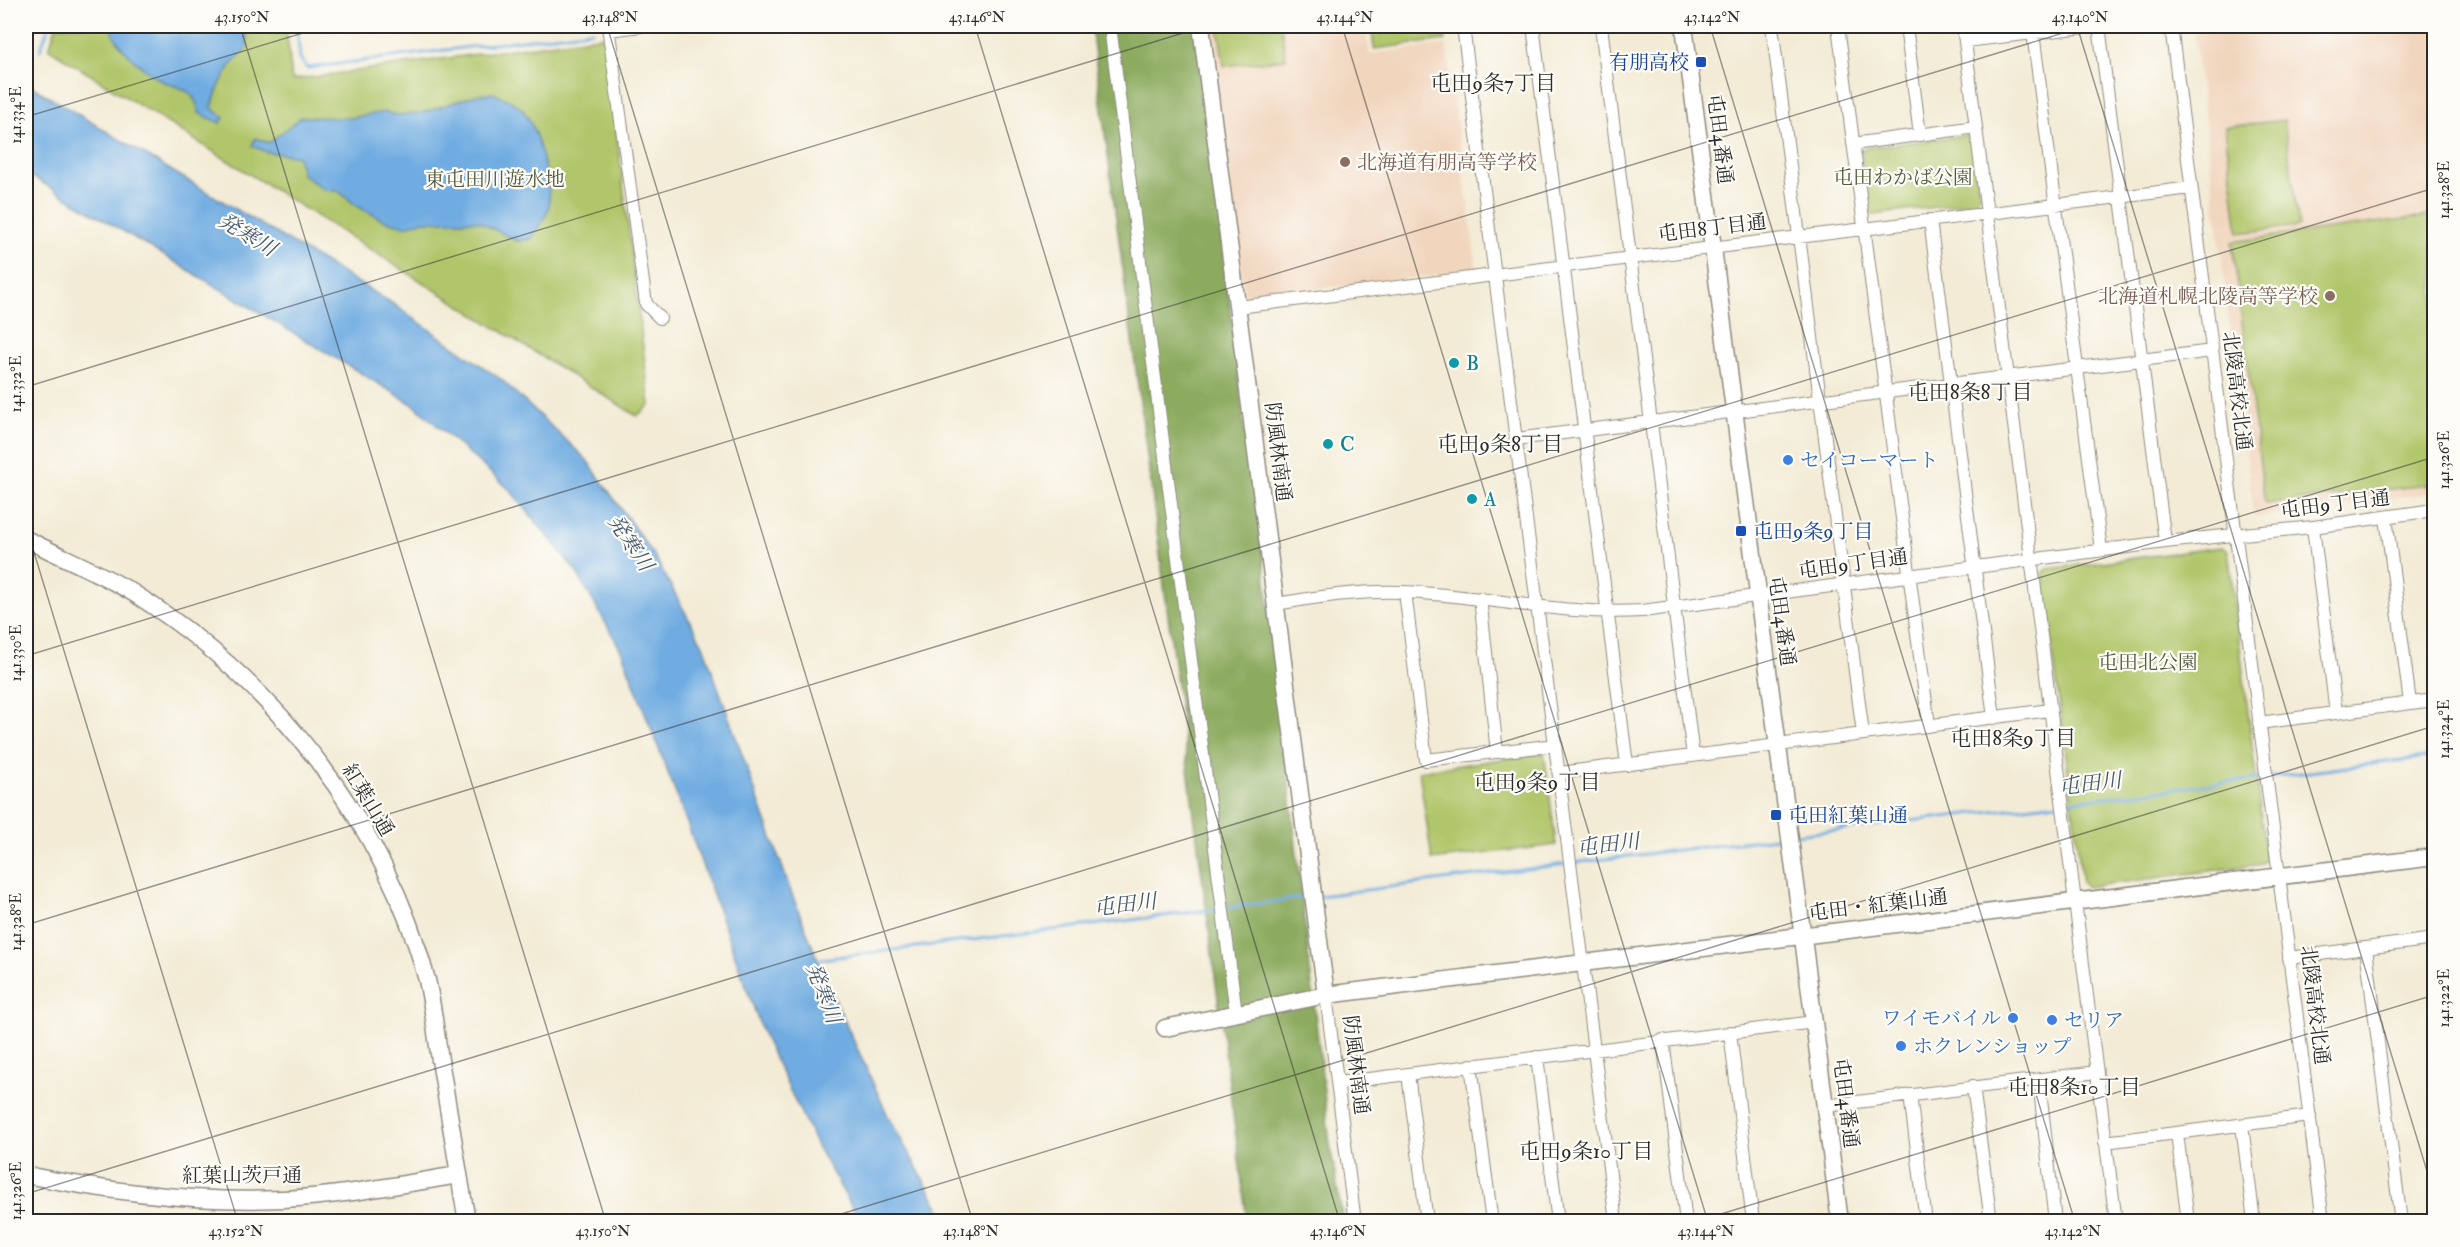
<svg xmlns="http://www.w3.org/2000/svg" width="2460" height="1247" font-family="'IM FELL Double Pica','Noto Serif JP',serif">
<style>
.built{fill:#f1d5bd}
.green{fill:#b1c66a;stroke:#6e784a;stroke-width:1.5}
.forest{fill:#8cab5e;stroke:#5c6b44;stroke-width:1.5}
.water{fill:#70ace1;stroke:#4e6c86;stroke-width:1.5}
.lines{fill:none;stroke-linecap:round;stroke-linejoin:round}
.stream{stroke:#70ace1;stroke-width:3}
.street-casing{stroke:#8f8b80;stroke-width:14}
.secondary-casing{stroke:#8f8b80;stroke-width:19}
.street{stroke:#fff;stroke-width:12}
.secondary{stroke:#fff;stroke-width:16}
.ticks{fill:none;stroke:#2b2b2b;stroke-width:1.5;stroke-opacity:0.45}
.transit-dot{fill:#1a4fb4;stroke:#fdfcf7;stroke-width:2}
.education-dot{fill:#8d6e63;stroke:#fdfcf7;stroke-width:2}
.culture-dot{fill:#0f9aa8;stroke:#fdfcf7;stroke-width:2}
.shop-dot{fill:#3f7fe0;stroke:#fdfcf7;stroke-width:2}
.labels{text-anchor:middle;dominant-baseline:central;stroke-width:4.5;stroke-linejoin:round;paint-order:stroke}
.transit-label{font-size:20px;fill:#164399;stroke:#fdfcf7;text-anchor:start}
.street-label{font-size:20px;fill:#2b2b2b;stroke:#fdfcf7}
.education-label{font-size:20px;fill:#785e54;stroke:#fdfcf7;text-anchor:start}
.park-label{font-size:20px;fill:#535a3e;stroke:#fdfcf7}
.culture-label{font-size:20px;fill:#0d838f;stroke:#fdfcf7;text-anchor:start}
.shop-label{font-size:20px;fill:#366cbe;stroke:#fdfcf7;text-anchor:start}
.neighbourhood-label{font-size:21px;fill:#2b2b2b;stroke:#fdfcf7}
.water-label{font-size:21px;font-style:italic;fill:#43586b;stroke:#fdfcf7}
.neatline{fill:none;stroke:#2b2b2b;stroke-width:2}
.ticks-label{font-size:15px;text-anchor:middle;fill:#2b2b2b}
</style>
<rect width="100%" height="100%" fill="#fdfcf7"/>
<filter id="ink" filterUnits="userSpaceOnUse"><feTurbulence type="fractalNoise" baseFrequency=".0167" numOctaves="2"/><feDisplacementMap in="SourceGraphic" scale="12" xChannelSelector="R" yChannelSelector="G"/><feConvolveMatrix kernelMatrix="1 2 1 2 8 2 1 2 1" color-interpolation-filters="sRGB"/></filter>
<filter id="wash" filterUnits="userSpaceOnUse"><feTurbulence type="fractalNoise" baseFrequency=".008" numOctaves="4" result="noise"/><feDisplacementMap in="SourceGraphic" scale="24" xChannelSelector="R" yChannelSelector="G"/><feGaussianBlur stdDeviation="1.35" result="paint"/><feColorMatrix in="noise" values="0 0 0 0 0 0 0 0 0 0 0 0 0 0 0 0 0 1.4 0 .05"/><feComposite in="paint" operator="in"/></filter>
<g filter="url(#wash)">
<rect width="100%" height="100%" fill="#f3ebd5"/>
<path class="built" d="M1209 26H1365L1370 54 1446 44 1477 270 1245 297Z
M2244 26H2434V493L2254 517 2194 33Z"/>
<path class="green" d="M56 26H286L292 80 605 36 650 405 637 416 49 49Z
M1218 26H1281L1286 59 1224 66Z
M1371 26H1443L1445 40 1374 49Z
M2284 120 2299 226 2238 233 2225 127Z
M1967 135 1972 139 1980 196 1975 202 1873 215 1869 211 1861 151 1864 148Z
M2434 215V484L2265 504 2232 242Z
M2222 547 2228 551 2266 857 2262 864 2087 887 2082 882 2043 574 2047 569Z
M1544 753 1556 845 1432 860 1419 771Z"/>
<path class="forest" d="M1091 26H1197L1245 435 1258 511 1330 1145 1343 1221H1247Z"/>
<path class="water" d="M112 26H245L248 48C231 60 216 88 212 108L224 118 220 123 199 113C197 105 195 97 188 92 181 87 170 85 162 81 146 72 112 45 112 26Z
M26 83 390 302 502 380 586 459 655 557 703 645 793 897 826 980 889 1118 947 1221H860L817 1146 765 1039 687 823 622 652 576 571 510 490 414 405 26 173Z
M493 93C504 98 518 103 525 113 538 131 551 184 549 206 547 217 537 230 531 239L517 241 478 221H423L405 226 383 220 357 206 338 191 325 190 302 174 298 156 267 152 252 146 255 138 269 143 301 117 351 118 384 112 396 115 422 113 476 95Z"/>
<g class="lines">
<path class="stream" d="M297 26 300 58 307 68 592 31
M40 50 49 26
M2270 777 2434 756
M2064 802 2263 778
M1796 835 2058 803
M1573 863 1784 837
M1320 896 1566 864
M1225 908 1308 897
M814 960 1218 909"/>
</g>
</g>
<g filter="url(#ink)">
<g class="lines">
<g class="street-casing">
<path id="street" d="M608 26 646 304 660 318
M1110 26 1236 1013
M1463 26 1616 1222
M1533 26 1627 765
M1601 26 1693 756
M1772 26 1863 734
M1838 26 1929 726
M1906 26 1920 135
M1963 26 2116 1222
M2099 26 2165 542
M2171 26 2323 1222
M609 30 641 26
M2033 33 2101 550
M1965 41 2093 26
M1853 144 1976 127
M1930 220 1994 718
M1238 307 2191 188
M1516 439 2212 351
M2386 517 2410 703
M2313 527 2336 713
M1405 592 1426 760 1556 745
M1480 598 1497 752
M1276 604C1318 597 1361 590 1404 592 1484 595 1561 616 1642 611L2165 542 2313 527 2434 510
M2259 723 2434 700
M1560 773 2050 710
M2366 948 2401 1222
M2289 958 2434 939
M1326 995 1355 1222
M1730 1032 1753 1222
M1663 1040 1686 1222
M1537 1057 1558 1222
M1471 1065 1492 1222
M1408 1074 1427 1222
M2039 1081 2055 1222
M1338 1083 1814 1022
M1973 1086 1991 1222
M1910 1095 1926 1222
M1825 1106 2097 1072
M2242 1125 2254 1222
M2177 1133 2188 1222
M2105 1142 2310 1116"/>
</g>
<g class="secondary-casing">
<path id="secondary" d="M1201 26 1326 995
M1684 26 1840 1222
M26 539C61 557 101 573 135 594 274 682 384 820 427 980 433 1006 436 1034 440 1060 449 1114 458 1168 467 1222
M1165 1028 1326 995 2434 857
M26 1175C110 1192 197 1203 283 1199 342 1196 401 1184 459 1175"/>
</g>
<use href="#street" class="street"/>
<use href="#secondary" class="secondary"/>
</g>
</g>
<path class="ticks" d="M240 26 606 1222M607 26 973 1222M975 26 1340 1222M1342 26 1708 1222M1710 26 2075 1222M2077 26 2434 1194M26 117 326 26M26 387 1206 26M26 526 238 1222M26 656 2086 26M26 925 2434 188M26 1194 2434 457M815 1222 2434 726M1695 1222 2434 995"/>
<g class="transit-dot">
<rect x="1695" y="56" width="12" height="12" rx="3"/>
<rect x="1735" y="525" width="12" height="12" rx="3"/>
<rect x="1770" y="809" width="12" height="12" rx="3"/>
</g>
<g class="education-dot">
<circle cx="1345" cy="162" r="6"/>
<circle cx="2330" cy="296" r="6"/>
</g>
<g class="culture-dot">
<circle cx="1454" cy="363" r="6"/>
<circle cx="1328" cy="444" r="6"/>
<circle cx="1472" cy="499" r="6"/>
</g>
<g class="shop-dot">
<circle cx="1788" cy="460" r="6"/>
<circle cx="2013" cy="1018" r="6"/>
<circle cx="2052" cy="1020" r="6"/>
<circle cx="1901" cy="1046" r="6"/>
</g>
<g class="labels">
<g class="transit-label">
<text x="1689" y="62" text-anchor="end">有朋高校</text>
<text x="1753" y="531">屯田9条9丁目</text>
<text x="1788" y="815">屯田紅葉山通</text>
</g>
<g class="street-label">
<text transform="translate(1720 139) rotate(83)">屯田4番通</text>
<text transform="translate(1712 228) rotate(-7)">屯田8丁目通</text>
<text transform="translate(2237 391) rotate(83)">北陵高校北通</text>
<text transform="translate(1278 452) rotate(83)">防風林南通</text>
<text transform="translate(2335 504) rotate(-7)">屯田9丁目通</text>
<text transform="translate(1853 564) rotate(-8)">屯田9丁目通</text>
<text transform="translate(1782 621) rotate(82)">屯田4番通</text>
<text transform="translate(368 800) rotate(59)">紅葉山通</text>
<text transform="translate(1878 905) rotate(-7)">屯田・紅葉山通</text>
<text transform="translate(2315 1005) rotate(83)">北陵高校北通</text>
<text transform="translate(1356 1065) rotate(83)">防風林南通</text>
<text transform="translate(1846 1103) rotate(83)">屯田4番通</text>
<text x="242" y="1175">紅葉山茨戸通</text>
</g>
<g class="education-label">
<text x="1357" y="162">北海道有朋高等学校</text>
<text x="2318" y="296" text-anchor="end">北海道札幌北陵高等学校</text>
</g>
<g class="park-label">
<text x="1903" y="177">屯田わかば公園</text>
<text x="495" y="179">東屯田川遊水地</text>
<text x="2148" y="662">屯田北公園</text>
</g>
<g class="culture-label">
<text x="1466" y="363">B</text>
<text x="1340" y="444">C</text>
<text x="1484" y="499">A</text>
</g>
<g class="shop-label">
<text x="1800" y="460">セイコーマート</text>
<text x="2001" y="1018" text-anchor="end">ワイモバイル</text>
<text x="2064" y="1020">セリア</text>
<text x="1913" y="1046">ホクレンショップ</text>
</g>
<g class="neighbourhood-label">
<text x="1493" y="83">屯田9条7丁目</text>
<text x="1970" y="392">屯田8条8丁目</text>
<text x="1500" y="444">屯田9条8丁目</text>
<text x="2013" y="738">屯田8条9丁目</text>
<text x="1537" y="782">屯田9条9丁目</text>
<text x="2074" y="1087">屯田8条10丁目</text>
<text x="1586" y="1151">屯田9条10丁目</text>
</g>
<g class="water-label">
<text transform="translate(247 235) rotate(31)">発寒川</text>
<text transform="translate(630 543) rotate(56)">発寒川</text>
<text transform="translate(2090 784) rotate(-7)">屯田川</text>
<text transform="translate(1608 845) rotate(-7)">屯田川</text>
<text transform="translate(1125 905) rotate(-7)">屯田川</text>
<text transform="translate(823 993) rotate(69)">発寒川</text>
</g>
</g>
<rect width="2460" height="1247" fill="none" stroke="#fdfcf7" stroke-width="66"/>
<rect x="33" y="33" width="2394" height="1181" class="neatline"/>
<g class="ticks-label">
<text x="242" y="22">43.150°N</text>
<text x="610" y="22">43.148°N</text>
<text x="977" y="22">43.146°N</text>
<text x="1345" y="22">43.144°N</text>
<text x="1712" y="22">43.142°N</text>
<text x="2080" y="22">43.140°N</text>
<text transform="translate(16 115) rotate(-90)" y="5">141.334°E</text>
<text transform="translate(2444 190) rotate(-90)" y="5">141.328°E</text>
<text transform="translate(16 384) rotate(-90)" y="5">141.332°E</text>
<text transform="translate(2444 460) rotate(-90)" y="5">141.326°E</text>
<text transform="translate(16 653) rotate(-90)" y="5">141.330°E</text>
<text transform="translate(2444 729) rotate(-90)" y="5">141.324°E</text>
<text transform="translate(16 922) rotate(-90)" y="5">141.328°E</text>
<text transform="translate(2444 998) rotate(-90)" y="5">141.322°E</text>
<text transform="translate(16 1191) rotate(-90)" y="5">141.326°E</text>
<text x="236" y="1236">43.152°N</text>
<text x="603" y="1236">43.150°N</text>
<text x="971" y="1236">43.148°N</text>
<text x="1338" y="1236">43.146°N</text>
<text x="1706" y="1236">43.144°N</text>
<text x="2073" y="1236">43.142°N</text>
</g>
</svg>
